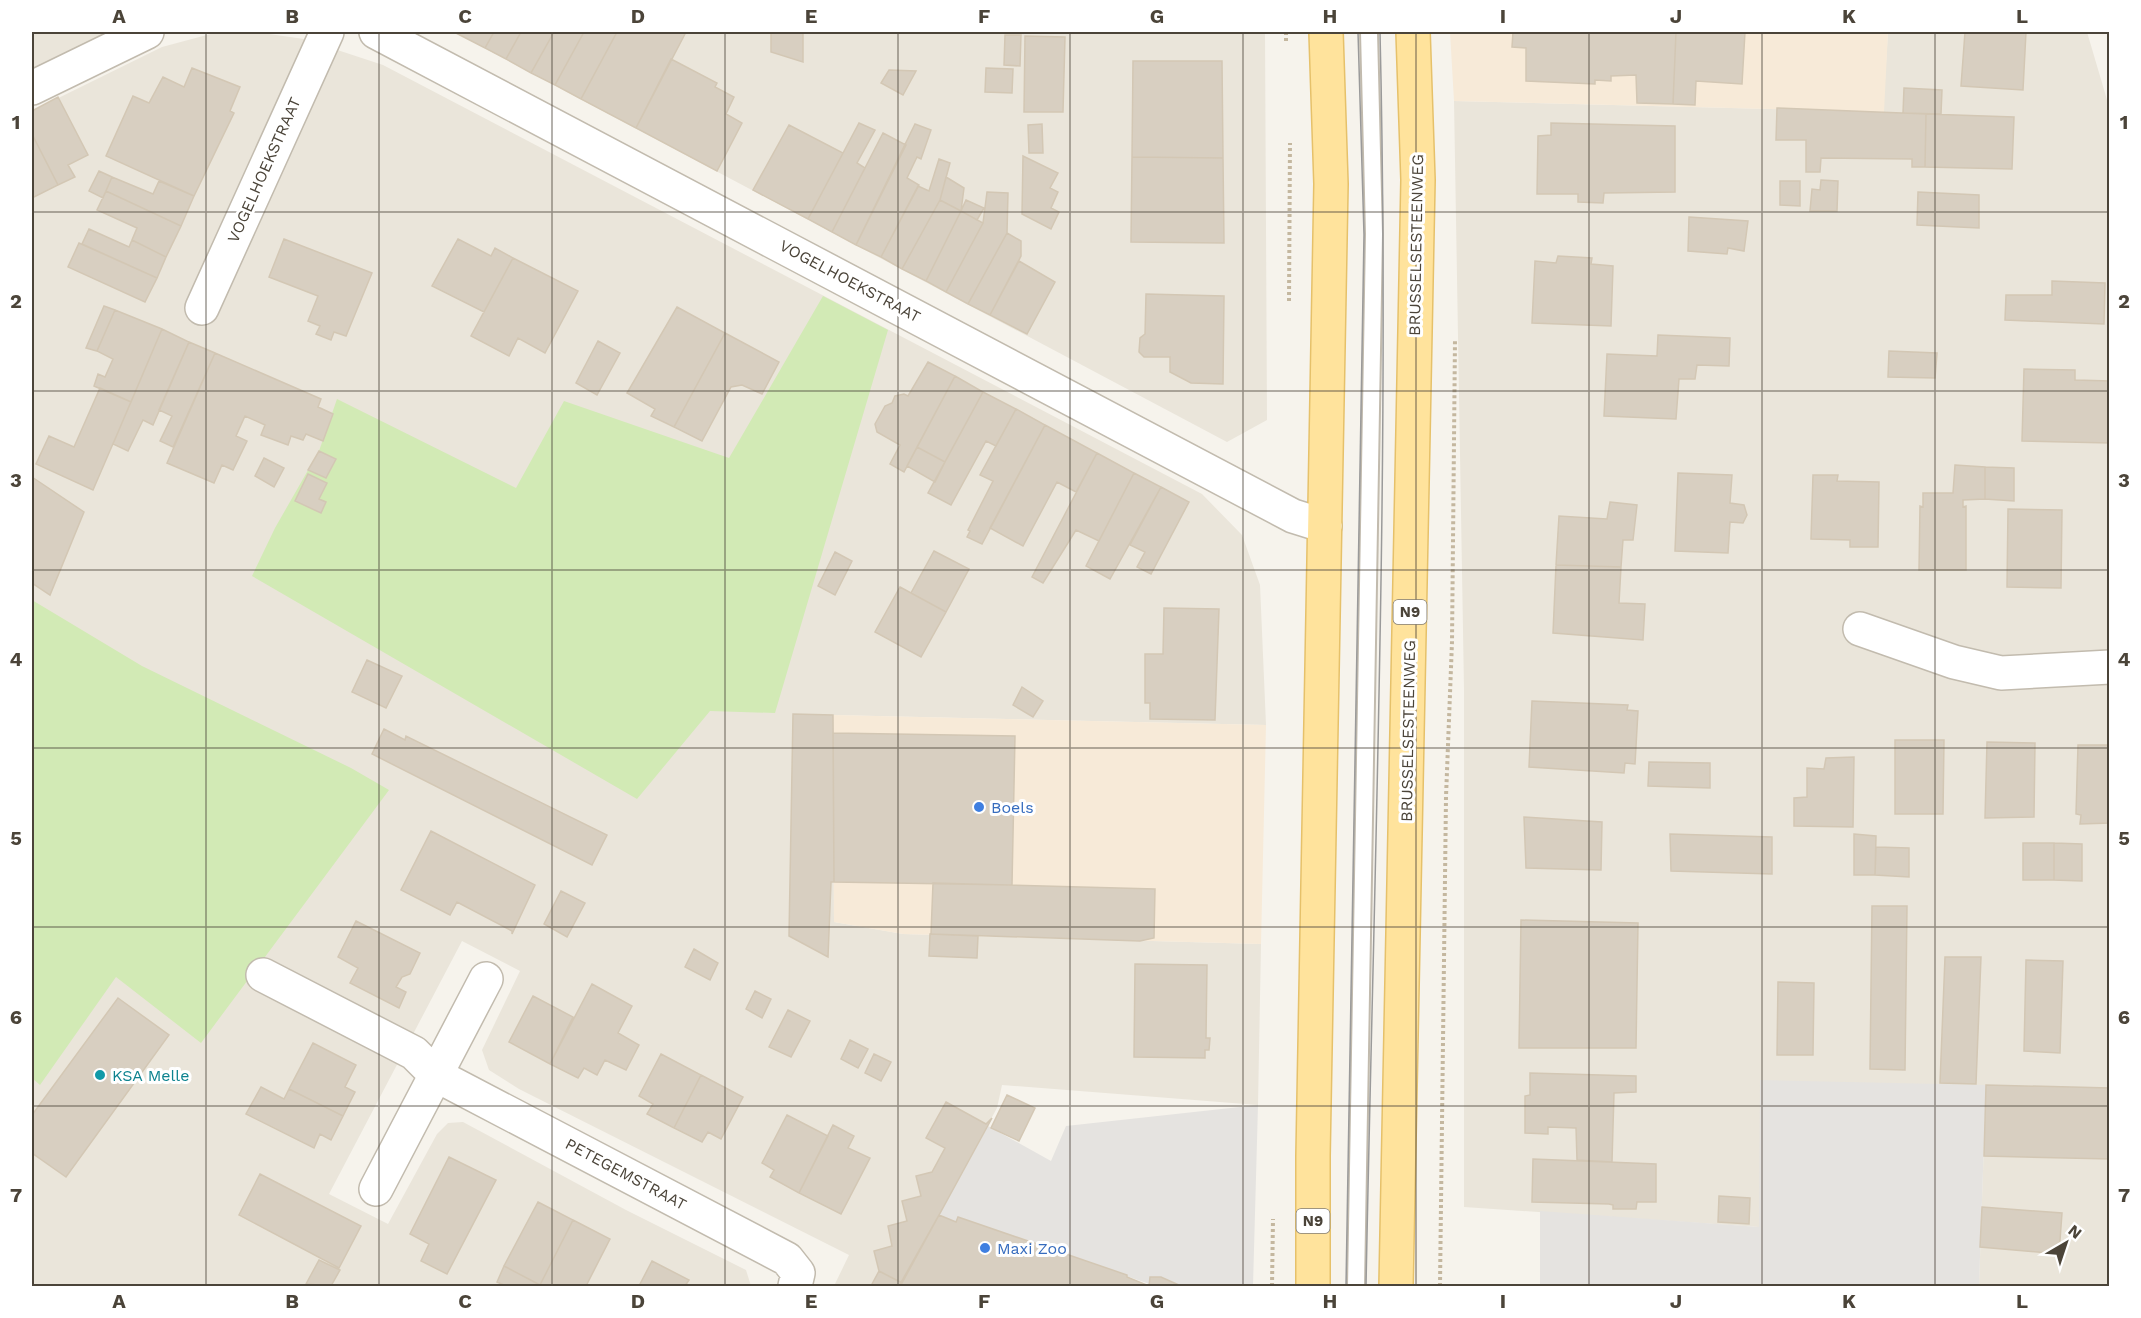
<svg xmlns="http://www.w3.org/2000/svg" width="2141" height="1318" font-family="'Work Sans',sans-serif">
<style>
.residential{fill:#eae5da}
.commercial{fill:#f7ead8}
.green{fill:#d2eab5}
.parking{fill:#e5e3e0}
.building{fill:#d8cfc1;stroke:#d3c7b4;stroke-width:1.5}
.lines{fill:none;stroke-linecap:round;stroke-linejoin:round}
.service-casing{stroke:#c2bbae;stroke-width:20}
.minor-casing{stroke:#c2bbae;stroke-width:36}
.primary-casing{stroke:#e6c16a;stroke-width:36}
.path{stroke:#c4b79f;stroke-width:4;stroke-dasharray:3 3;stroke-linecap:butt}
.service{stroke:#fff;stroke-width:16}
.minor{stroke:#fff;stroke-width:33}
.primary{stroke:#ffe39c;stroke-width:33}
.tram{stroke:#9a9a9a;stroke-width:1.5}
.grid{fill:none;stroke:#4b4439;stroke-width:1.5;stroke-opacity:0.55}
.shop-dot{fill:#3f7fe0;stroke:#fff;stroke-width:2}
.culture-dot{fill:#0f9aa8;stroke:#fff;stroke-width:2}
.labels{text-anchor:middle;dominant-baseline:central;stroke-width:6;stroke-linejoin:round;paint-order:stroke}
.shield{fill:#fff;stroke:#817c74;stroke-width:1.5}
.shield-label{font-size:15px;font-weight:bold;fill:#4b4439}
.street-label{font-size:16px;fill:#4b4439;stroke:#fff}
.shop-label{font-size:16px;fill:#366cbe;stroke:#fff;text-anchor:start}
.culture-label{font-size:16px;fill:#0d838f;stroke:#fff;text-anchor:start}
.neatline{fill:none;stroke:#4b4439;stroke-width:2}
.grid-label{font-size:20px;text-anchor:middle;font-weight:bold;fill:#4b4439}
</style>
<rect width="100%" height="100%" fill="#f6f3ec"/>
<path class="residential" d="M32 32H117L32 74Z
M218 32H255L304 39 383 65 1202 494 1242 535 1260 585 1266 725 833 715 834 922 903 934 1261 944 1258 1105 1002 1085 997 1108 899 1286H834L849 1255 519 1089 489 1070 482 1050 520 971 462 941 329 1194 388 1224 437 1134 448 1123 463 1122 626 1210 746 1270 751 1286H32V111L162 47Z
M454 32H1265L1267 420 1227 442Z
M1888 32H2087L2110 110 2109 1286H1979L1986 1085 1759 1227 1464 1207V689L1454 101 1883 112Z"/>
<path class="commercial" d="M1450 32H1888L1884 112 1454 101Z
M833 715 1266 725 1261 944 903 934 834 922Z"/>
<path class="green" d="M823 296 888 330 775 713 710 711 637 799 252 576 275 528 319 451 337 399 516 488 564 401 729 458Z
M32 600 142 666 351 768 389 790 201 1043 116 977 40 1085 32 1078Z"/>
<path class="parking" d="M1760 1080 1986 1085 1979 1286H1540V1211L1759 1227Z
M1258 1105 1253 1286H1155L958 1217 956 1222 939 1215 988 1126 1051 1161 1066 1126Z"/>
<path class="building" d="M454 32H494L485 48Z
M494 32H521L506 59 485 48Z
M521 32H554L531 73 506 59Z
M554 32H584L555 85 531 73Z
M584 32H617L581 99 555 85Z
M617 32H686L636 128 581 99Z
M771 32H803V62L771 52Z
M1513 32H1676L1673 104 1637 103 1636 75 1611 76V81L1595 80V84L1526 81V48L1512 47Z
M1676 32H1745L1742 84 1696 81 1695 105 1673 104Z
M1965 32H2026L2023 90 1961 86Z
M1005 35H1021L1020 66 1004 65Z
M1025 36 1065 37 1063 112H1024Z
M671 59 717 83 715 87 734 97 726 114 742 123 717 171 636 128Z
M1133 61H1222L1223 158 1132 157Z
M192 68 240 87 230 111 234 113 194 196 106 156 133 96 149 103 163 77 184 87Z
M986 68 1013 69 1012 93 985 92Z
M889 70 916 71 903 95 881 83Z
M1904 88 1942 90 1941 114 1903 113Z
M58 97 88 155 68 165 75 177 58 185 32 134V111Z
M1777 108 1926 114 1925 167H1912V159L1821 158 1820 172H1806V140H1776Z
M1926 114 2014 117 2012 169 1925 167Z
M859 123 875 130 857 163 865 168 832 232 808 219Z
M1551 123 1675 126V192L1604 193 1603 203 1578 202V194H1537L1538 136 1551 135Z
M915 124 931 130 921 159 917 157 907 178 919 185 881 257 856 245Z
M1042 124 1043 153H1029L1028 125Z
M789 125 843 153 808 219 753 190Z
M883 133 906 145 856 245 832 232Z
M32 134 58 185 32 198Z
M1023 156 1058 173 1050 188 1058 192 1051 208 1059 212 1051 229 1022 214Z
M1132 157 1223 158 1224 243 1131 242Z
M939 159 950 163 940 200 902 269 881 257 918 186 929 191Z
M99 171 112 177 103 198 89 191Z
M112 177 153 194 159 181 194 196 181 226 106 191Z
M946 177 964 188 961 211 940 200Z
M1821 180 1838 181 1837 211H1810L1812 189 1820 190Z
M1780 181H1800V206L1780 205Z
M106 191 181 226 166 257 132 240 137 228 97 210Z
M987 192 1008 193 1007 233 968 304 946 292 983 223Z
M1918 192 1979 195V228L1917 225Z
M940 200 961 211 926 281 902 269Z
M966 200 984 208 977 220 961 211Z
M961 211 983 223 946 292 926 281Z
M1689 217 1748 221 1744 251 1728 248 1727 254 1688 251Z
M89 229 129 247 132 240 166 257 157 278 82 244Z
M1007 233 1021 241V256L990 315 968 304Z
M284 239 372 273 346 336 334 332 331 340 316 334 320 326 308 321 318 296 269 277Z
M458 239 491 256 495 248 513 258 484 312 432 286Z
M79 243 157 278 145 302 68 267Z
M1558 256 1592 258 1591 264 1613 266 1611 326 1532 323 1535 261 1556 263Z
M513 258 578 291 545 353 518 338 509 356 471 336Z
M1019 261 1055 282 1027 334 990 315Z
M2052 281 2105 283 2104 324 2005 320 2006 295H2052Z
M1146 294 1224 296 1223 384 1191 383 1170 372V357H1144L1139 352 1140 338 1145 334Z
M104 306 115 310 97 351 86 348Z
M677 307 725 333 674 427 651 416 655 409 627 393Z
M115 310 162 329 131 402 94 386 98 374 105 377 113 359 97 351Z
M162 329 189 342 153 425 143 420 128 451 113 444Z
M725 333 779 362 762 394 742 385 731 387 702 441 674 427Z
M1658 335 1730 338 1729 366 1697 365 1695 379H1679L1676 419 1604 416 1607 354 1657 356Z
M598 341 620 353 597 395 576 383Z
M189 342 215 353 173 447 160 441 172 416 159 410Z
M1889 351 1937 353 1935 378 1888 377Z
M215 353 321 399 318 407 333 414 323 441 306 434 303 440 291 436 288 445 261 435 265 425 245 416 236 436 247 441 233 470 222 465 214 483 167 463Z
M928 362 955 376 904 472 890 464 900 445 877 432 875 424 885 406 892 403 895 396 904 394 908 396Z
M2024 369 2075 370V380L2110 381V443L2022 441Z
M955 376 983 392 945 462 917 447Z
M100 388 131 402 93 490 36 464 49 436 74 447Z
M983 392 1016 409 996 446 986 441 951 505 928 493Z
M1016 409 1045 425 982 544 967 537 970 531 968 530 993 481 980 475Z
M1045 425 1097 453 1076 492 1057 482 1023 546 990 528Z
M917 447 945 462 935 482 907 466Z
M319 451 336 459 326 478 308 470Z
M1097 453 1134 473 1099 541 1076 530 1043 583 1032 577Z
M264 458 284 468 274 487 255 476Z
M1955 465 1985 467V499L1963 500V507L1966 506V570H1919L1920 506 1923 507V493H1953Z
M1985 467 2014 468V501L1985 499Z
M1134 473 1161 487 1110 579 1086 566Z
M1678 473 1732 475 1730 503 1744 505 1747 515 1743 523 1730 522 1728 553 1675 551Z
M308 474 327 483 319 499 326 502 321 513 295 501Z
M1813 475H1838L1837 481 1879 482 1878 547H1850V540L1811 539Z
M32 477 84 512 50 595 32 583Z
M1161 487 1189 502 1151 574 1137 567 1145 552 1130 545Z
M1610 502 1637 505 1633 540H1623L1621 567 1556 565 1559 516 1607 519Z
M2008 509 2062 510 2061 588 2007 587Z
M934 551 969 569 946 612 911 593Z
M835 552 852 561 835 595 818 586Z
M1556 565 1621 567 1619 603 1645 604 1643 640 1553 633Z
M900 587 946 612 921 657 875 632Z
M1164 608 1219 609 1215 720 1150 719V703H1145V654H1163Z
M367 660 402 676 386 708 352 692Z
M1022 687 1043 701 1033 717 1013 705Z
M1532 701 1628 705 1627 710 1638 711 1635 764 1625 763 1624 773 1529 767Z
M793 714 833 715 834 882H831L828 957 789 936Z
M384 729 405 740 406 736 607 835 592 865 372 754Z
M833 733 1015 736 1012 885 834 882Z
M1895 740H1944L1943 814H1895Z
M1987 742 2035 743 2034 817 1985 818Z
M2078 745H2110V823L2080 824 2081 815 2076 814Z
M1854 757 1853 827 1794 826V798L1807 797V768L1824 769 1826 758Z
M1649 762 1710 763V788L1648 786Z
M1524 817 1602 822 1601 870 1526 868Z
M431 831 535 885 512 934V931L457 902 450 915 401 890Z
M1670 834 1772 837V874L1671 871Z
M1854 834 1876 836 1875 875H1854Z
M2023 843H2054V880H2023Z
M2054 843 2082 844V881L2054 880Z
M1876 847 1909 848V877L1875 875Z
M933 883 1155 889 1154 938 1140 941 931 934Z
M561 891 585 903 567 937 544 924Z
M1872 906H1907L1905 1070 1870 1069Z
M1521 920 1638 923 1636 1048H1519Z
M356 921 420 953 410 974 402 977 396 987 406 992 399 1008 350 983 358 968 338 957Z
M930 934 978 936 977 958 929 956Z
M694 949 718 963 710 980 685 967Z
M1945 957H1981L1976 1084 1940 1083Z
M2026 960 2063 961 2060 1053 2024 1051Z
M1135 964 1207 965 1206 1038H1210L1209 1050H1205V1058L1134 1057Z
M1778 982 1814 983 1813 1055H1777Z
M592 984 632 1006 618 1033 639 1045 626 1070 605 1060 597 1075 584 1068 578 1078 550 1064Z
M755 991 771 999 762 1018 746 1009Z
M533 996 573 1017 550 1064 509 1042Z
M118 998 169 1035 66 1177 32 1153V1115Z
M788 1010 810 1021 791 1057 769 1047Z
M850 1040 868 1049 858 1068 841 1059Z
M313 1043 356 1065 345 1087 355 1092 343 1116 289 1089Z
M661 1054 701 1075 674 1128 647 1114 653 1104 639 1096Z
M874 1054 891 1062 881 1081 865 1073Z
M1530 1073 1636 1076V1092L1614 1093 1612 1162 1577 1160 1576 1128 1548 1127V1134L1525 1133V1096L1530 1095Z
M701 1075 743 1097 721 1139 708 1132 702 1142 674 1128Z
M1986 1085 2110 1088V1159L1984 1156Z
M261 1087 284 1099 289 1089 343 1116 331 1140 320 1134 314 1148 246 1114Z
M1007 1095 1035 1108 1019 1141 991 1128Z
M946 1102 986 1124 992 1118 902 1283 879 1271 874 1251 892 1246 888 1226 907 1221 902 1201 921 1196 916 1176 932 1172 945 1148 926 1138Z
M787 1115 828 1136 799 1193 770 1177 774 1170 762 1163Z
M833 1125 854 1136 848 1148 870 1158 841 1214 799 1193Z
M449 1157 496 1180 447 1274 421 1261 429 1244 410 1234Z
M1533 1159 1656 1164V1202H1637L1636 1209H1613V1205L1609 1204 1532 1202Z
M260 1174 361 1226 339 1268 239 1215Z
M1719 1196 1750 1198 1749 1224 1718 1222Z
M538 1202 573 1220 540 1285 504 1266Z
M1982 1207 2062 1213 2059 1254 1980 1247Z
M939 1215 956 1222 958 1217 1127 1275V1277L1149 1286 1150 1277H1161L1181 1286H899Z
M573 1220 610 1239 586 1286H544L540 1285Z
M319 1260 340 1270 331 1286 306 1284Z
M652 1261 689 1280 685 1286H639Z
M504 1266 540 1285 539 1286H506L497 1282Z
M879 1271 902 1283 899 1286H871Z"/>
<g class="lines">
<g class="service-casing">
<path id="service" d="M1356 1286 1374 234 1369 32"/>
</g>
<g class="minor-casing">
<path id="minor" d="M376 32 1293 516 1325 526
M32 88 147 32
M202 308 327 32
M1860 629 1954 662 2001 673 2110 667
M263 975 414 1053 436 1075 787 1259 798 1273 795 1286
M376 1189 486 979"/>
</g>
<g class="primary-casing">
<path id="primary" d="M1313 1286V1156L1331 184 1326 32
M1396 1286 1418 180 1413 32"/>
</g>
<path class="path" d="M1286 32V43
M1289 301 1290 143
M1272 1286 1273 1219
M1440 1286 1446 797 1452 642 1455 339"/>
<use href="#service" class="service"/>
<use href="#minor" class="minor"/>
<use href="#primary" class="primary"/>
<path class="tram" d="M1346 1286 1364 235 1358 32
M1366 1286C1374 868 1390 450 1380 32"/>
</g>
<path class="grid" d="M206 32V1286M379 32V1286M552 32V1286M725 32V1286M898 32V1286M1070 32V1286M1243 32V1286M1416 32V1286M1589 32V1286M1762 32V1286M1935 32V1286M32 212H2110M32 391H2110M32 570H2110M32 748H2110M32 927H2110M32 1106H2110"/>
<g class="shop-dot">
<circle cx="979" cy="807" r="6"/>
<circle cx="985" cy="1248" r="6"/>
</g>
<circle class="culture-dot" cx="100" cy="1075" r="6"/>
<g class="labels">
<g class="shield">
<rect x="1393.5" y="600" width="33" height="24" rx="4.5"/>
<rect x="1296.5" y="1209" width="33" height="24" rx="4.5"/>
</g>
<g class="shield-label">
<text x="1410" y="612">N9</text>
<text x="1313" y="1221">N9</text>
</g>
<g class="street-label">
<text transform="translate(264 170) rotate(-66)">VOGELHOEKSTRAAT</text>
<text transform="translate(1416 245) rotate(-89)">BRUSSELSESTEENWEG</text>
<text transform="translate(850 281) rotate(28)">VOGELHOEKSTRAAT</text>
<text transform="translate(1408 731) rotate(-89)">BRUSSELSESTEENWEG</text>
<text transform="translate(626 1174) rotate(28)">PETEGEMSTRAAT</text>
</g>
<g class="shop-label">
<text x="991" y="807">Boels</text>
<text x="997" y="1248">Maxi Zoo</text>
</g>
<g class="culture-label">
<text x="112" y="1075">KSA Melle</text>
</g>
</g>
<rect width="2141" height="1318" fill="none" stroke="#ffffff" stroke-width="66"/>
<g transform="translate(2066 1243) rotate(39)" stroke="#ffffff" stroke-width="4.5" paint-order="stroke">
<path d="M0-4.5L10 22L0 15L-10 22Z" fill="#4b4439"/>
<text y="-9" font-size="16" font-weight="bold" text-anchor="middle" fill="#4b4439">N</text>
</g>
<rect x="33" y="33" width="2075" height="1252" class="neatline"/>
<g class="grid-label">
<text x="119" y="23">A</text>
<text x="292" y="23">B</text>
<text x="465" y="23">C</text>
<text x="638" y="23">D</text>
<text x="811" y="23">E</text>
<text x="984" y="23">F</text>
<text x="1157" y="23">G</text>
<text x="1330" y="23">H</text>
<text x="1503" y="23">I</text>
<text x="1676" y="23">J</text>
<text x="1849" y="23">K</text>
<text x="2022" y="23">L</text>
<text x="16" y="129">1</text>
<text x="2124" y="129">1</text>
<text x="16" y="308">2</text>
<text x="2124" y="308">2</text>
<text x="16" y="487">3</text>
<text x="2124" y="487">3</text>
<text x="16" y="666">4</text>
<text x="2124" y="666">4</text>
<text x="16" y="845">5</text>
<text x="2124" y="845">5</text>
<text x="16" y="1024">6</text>
<text x="2124" y="1024">6</text>
<text x="16" y="1202">7</text>
<text x="2124" y="1202">7</text>
<text x="119" y="1308">A</text>
<text x="292" y="1308">B</text>
<text x="465" y="1308">C</text>
<text x="638" y="1308">D</text>
<text x="811" y="1308">E</text>
<text x="984" y="1308">F</text>
<text x="1157" y="1308">G</text>
<text x="1330" y="1308">H</text>
<text x="1503" y="1308">I</text>
<text x="1676" y="1308">J</text>
<text x="1849" y="1308">K</text>
<text x="2022" y="1308">L</text>
</g>
</svg>
